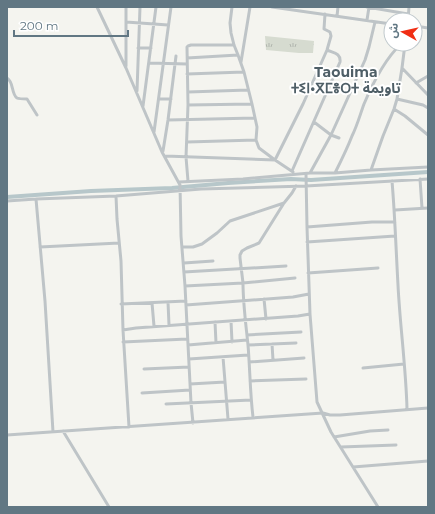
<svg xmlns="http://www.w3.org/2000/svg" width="435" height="514" font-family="Montserrat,'Noto Sans Arabic','Noto Sans Tifinagh',sans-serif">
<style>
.grass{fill:url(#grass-tufts)}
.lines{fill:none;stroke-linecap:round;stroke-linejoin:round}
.canal{stroke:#b7c7ca;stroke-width:4}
.street{stroke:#bec4c7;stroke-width:3}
.labels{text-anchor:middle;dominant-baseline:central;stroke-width:4;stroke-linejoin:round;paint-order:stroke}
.quarter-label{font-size:14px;font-weight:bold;fill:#4f5f67;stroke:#fff}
</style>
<defs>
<pattern id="grass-tufts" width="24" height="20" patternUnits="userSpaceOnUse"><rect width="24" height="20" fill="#d6dbd0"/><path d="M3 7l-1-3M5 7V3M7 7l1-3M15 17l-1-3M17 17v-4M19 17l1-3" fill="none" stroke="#b1b6ae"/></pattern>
</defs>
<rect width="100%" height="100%" fill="#f4f4ef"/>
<path class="grass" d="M265 36 314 41 313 53H299L266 50Z"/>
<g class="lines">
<path class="canal" d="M7 197 91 191 172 188 228 183 291 179 311 180 428 172"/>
<path class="street" d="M97 7 126 68 162 152 180 185 181 236 185 286 191 403 193 423
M232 7 230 23 231 33 234 45 238 55 244 72 252 104 257 127 256 140 259 148 275 160 303 104 327 50 331 36 330 32 324 29 325 14
M272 7 391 24
M367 7 408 14
M337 16 338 7
M367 20 369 7
M408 20 409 7
M126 22 168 25
M415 26 428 28
M138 48H151
M187 58 238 55
M241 62 250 7
M149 63 187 64
M126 66V7
M402 68 428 95
M187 74 244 72
M7 78C14 82 11 94 17 98 19 99 24 99 27 99L37 115
M416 83 428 76
M137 91 140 7
M188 92 248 90
M159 99H171
M397 99 423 105 428 108
M188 105 252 104
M143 106 156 7
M394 109 405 116 428 135
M168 120 255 118
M314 122 331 135 339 138
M154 132 171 7
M187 142 256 140
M163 151 168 120 176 56
M165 156 275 160 293 172
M371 170 383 136 394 109 397 99 402 68 405 44
M292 171 340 62C341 53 334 53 327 50
M310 173 331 135 365 60 369 47 375 22
M335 173C341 161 347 149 352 136 357 126 360 115 364 104 372 85 386 58 401 44
M306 174 307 227 310 314 317 402 331 432 378 507
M420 179 422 208
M188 181 186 157 188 105 187 47 188 46 191 45H234
M392 181C395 216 396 250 398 285 400 326 406 368 407 409
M179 182 243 179 310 173H335L371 170 428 167
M116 196 117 219 121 261 123 330 129 427
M36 199 45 301 53 432
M7 201 36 199 116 196 201 189 306 186 428 179
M395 210 428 208
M307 227 372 222H395
M307 242 395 236
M40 247 119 243
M182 247H193L202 244 217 233 230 221 284 203
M184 263 213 261
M184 272 286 266
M308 273 378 268
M295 278 243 283 240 258V255L242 251 247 248 259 243 284 203 292 193 296 186
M185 286 243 283C243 304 246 325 248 345 250 369 250 393 253 417
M264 299 266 319
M168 302 169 325
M152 303 154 326
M121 304 186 301
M186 305 293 297 309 294
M231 321 232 342
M215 322 216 343
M123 330 136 328 298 316 310 314
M247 335 301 332
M123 342 187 339
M272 344 273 360
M188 345 247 340
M248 345 296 343
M223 357 228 419
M189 359 248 355
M249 362 304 358
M363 368 404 364
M144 369 189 367
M250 381 306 379
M190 384 225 382
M142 393 190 390
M166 404 251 400
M63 431 109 507
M7 435C112 428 217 421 323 413L330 415H340L428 408
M334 437 370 431 388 430
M341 447 396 445
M353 467 428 461"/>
</g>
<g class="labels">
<g class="quarter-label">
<text x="346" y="72">Taouima<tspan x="346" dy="16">ⵜⵉⵏ•ⴳⵎⴻⵔⵜ تاويمة</tspan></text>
</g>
</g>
<rect width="435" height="514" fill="none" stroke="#617783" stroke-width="16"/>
<g transform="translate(403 32) rotate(278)"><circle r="19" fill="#ffffff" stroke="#c0c9cd"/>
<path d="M0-3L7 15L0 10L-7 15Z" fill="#f02e14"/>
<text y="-6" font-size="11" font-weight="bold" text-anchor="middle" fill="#617783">ش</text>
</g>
<path d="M14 30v6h114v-6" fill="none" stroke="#617783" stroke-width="2"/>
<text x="20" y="30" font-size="12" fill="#617783" stroke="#ffffff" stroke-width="3" paint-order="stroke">200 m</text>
</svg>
